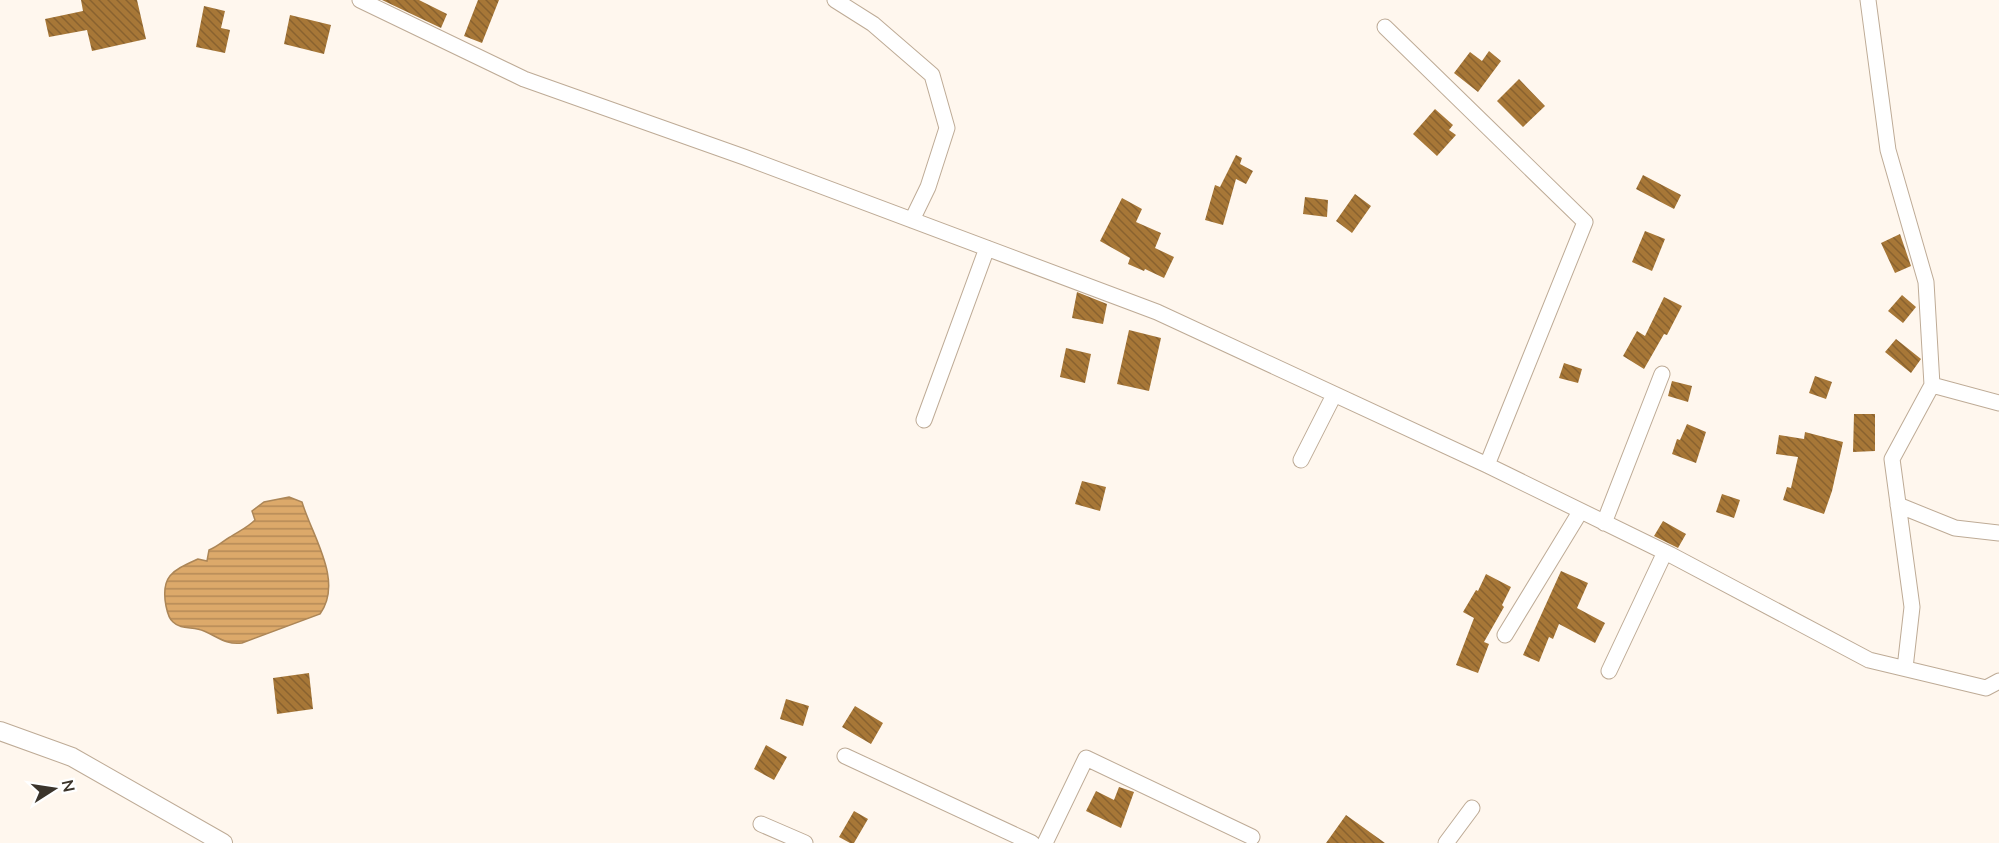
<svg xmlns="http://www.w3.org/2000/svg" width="1999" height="843" font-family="'Nunito Sans',sans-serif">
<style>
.water{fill:url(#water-rules);stroke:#ac8657;stroke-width:1.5}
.building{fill:url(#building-back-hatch)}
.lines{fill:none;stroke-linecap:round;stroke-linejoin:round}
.minor-casing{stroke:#beab96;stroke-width:17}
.tertiary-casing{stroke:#beab96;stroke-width:20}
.minor{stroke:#fff;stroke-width:15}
.tertiary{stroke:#fff;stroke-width:18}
</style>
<defs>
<pattern id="water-rules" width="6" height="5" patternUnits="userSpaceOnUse" patternTransform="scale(1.5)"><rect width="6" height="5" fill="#dca96a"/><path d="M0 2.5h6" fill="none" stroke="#b48a57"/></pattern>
<pattern id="building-back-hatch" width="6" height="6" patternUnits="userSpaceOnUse" patternTransform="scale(1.5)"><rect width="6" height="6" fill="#a77737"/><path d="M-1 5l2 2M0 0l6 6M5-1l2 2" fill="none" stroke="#89622f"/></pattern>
</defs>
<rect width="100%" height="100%" fill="#fff7ee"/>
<path class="water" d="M289 497 302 502C312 536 344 581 320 614L242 643C226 645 218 637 204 631 194 626 181 630 173 622 169 619 167 611 166 606 160 575 174 570 198 559L207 561 209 550C217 547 223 541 230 537 239 531 247 528 255 520L252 511 264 502Z"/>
<path class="building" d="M81 0H137L146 39 92 51 87 30 49 37 45 19 83 11Z
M382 0H419L447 14 441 28Z
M478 0H499L482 43 464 36Z
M204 6 225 11 221 28 230 30 225 53 196 47Z
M290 15 331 25 324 54 284 44Z
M1489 51 1501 61 1478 92 1454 73 1470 52 1482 61Z
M1519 79 1545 106 1523 127 1497 101Z
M1435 109 1453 125 1449 130 1456 135 1437 156 1413 134Z
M1236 155 1242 158 1240 164 1253 171 1246 184 1236 179 1223 225 1205 220 1215 185 1220 187Z
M1643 175 1681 195 1674 209 1636 189Z
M1355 194 1371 206 1352 233 1336 221Z
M1305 197 1328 200 1327 217 1303 214Z
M1122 198 1142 209 1136 222 1161 233 1155 248 1174 257 1164 278 1145 269 1144 271 1128 264 1130 258 1100 241Z
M1645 231 1665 239 1652 271 1632 262Z
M1900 234 1911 266 1895 273 1881 243Z
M1077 292 1107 304 1103 324 1072 318Z
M1902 295 1916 307 1903 323 1888 311Z
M1664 297 1682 306 1667 335 1664 334 1644 369 1623 356 1637 331 1645 336Z
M1129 330 1161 338 1149 391 1117 384Z
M1896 339 1921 359 1911 373 1885 352Z
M1066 348 1091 354 1085 383 1060 377Z
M1564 363 1582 369 1578 383 1559 378Z
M1815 376 1832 382 1826 399 1809 393Z
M1672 381 1692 386 1688 402 1668 396Z
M1854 414H1875V451L1853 452Z
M1687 424 1706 432 1696 463 1672 454 1677 439 1680 440Z
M1805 432 1843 442 1832 491 1824 514 1783 500 1787 487 1791 488 1798 457 1776 454 1779 435 1804 439Z
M1082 481 1106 487 1100 511 1075 504Z
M1722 494 1740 500 1734 518 1716 512Z
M1663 521 1686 534 1678 548 1654 536Z
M1561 571 1588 583 1577 608 1605 623 1595 643 1559 624 1553 639 1549 637 1539 662 1523 655Z
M1486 574 1511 587 1502 605 1504 607 1484 642 1489 644 1478 673 1456 665 1474 618 1463 612 1476 590 1478 591Z
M309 673 313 709 277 714 273 678Z
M786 699 809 706 803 726 780 719Z
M855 706 883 723 871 744 842 727Z
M766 745 787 757 774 780 754 769Z
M1119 787 1134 792 1121 828 1086 811 1096 791 1114 800Z
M854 811 868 819 854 843H850L839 837Z
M1346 815 1385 843H1326Z"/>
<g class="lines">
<g class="minor-casing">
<path id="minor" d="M360 0 524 79 744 157 1157 312 1487 465 1671 555 1869 660 1986 688 1999 681
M835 0 873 24 932 75 947 128 928 187 912 220
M1868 0 1888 150 1926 282 1932 385 1892 459 1912 607 1905 668
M1385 27 1585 222 1487 465
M1932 385 1999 403
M924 420 987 248
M1301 460 1334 395
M1898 505 1955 528 1999 533
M1604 523 1662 374
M1505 635 1580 512
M1609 671 1665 552
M845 756 1032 843
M761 824 805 843
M1045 843 1086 758 1252 837
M1446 843 1472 808"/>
</g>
<g class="tertiary-casing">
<path id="tertiary" d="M0 731 72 757 223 843"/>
</g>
<use href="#minor" class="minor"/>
<use href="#tertiary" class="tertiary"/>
</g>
<g transform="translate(54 789) rotate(78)" stroke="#ffffff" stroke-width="4.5" paint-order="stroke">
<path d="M0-4.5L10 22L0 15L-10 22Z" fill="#3b342b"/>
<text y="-9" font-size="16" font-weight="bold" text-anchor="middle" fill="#3b342b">N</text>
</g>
</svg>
